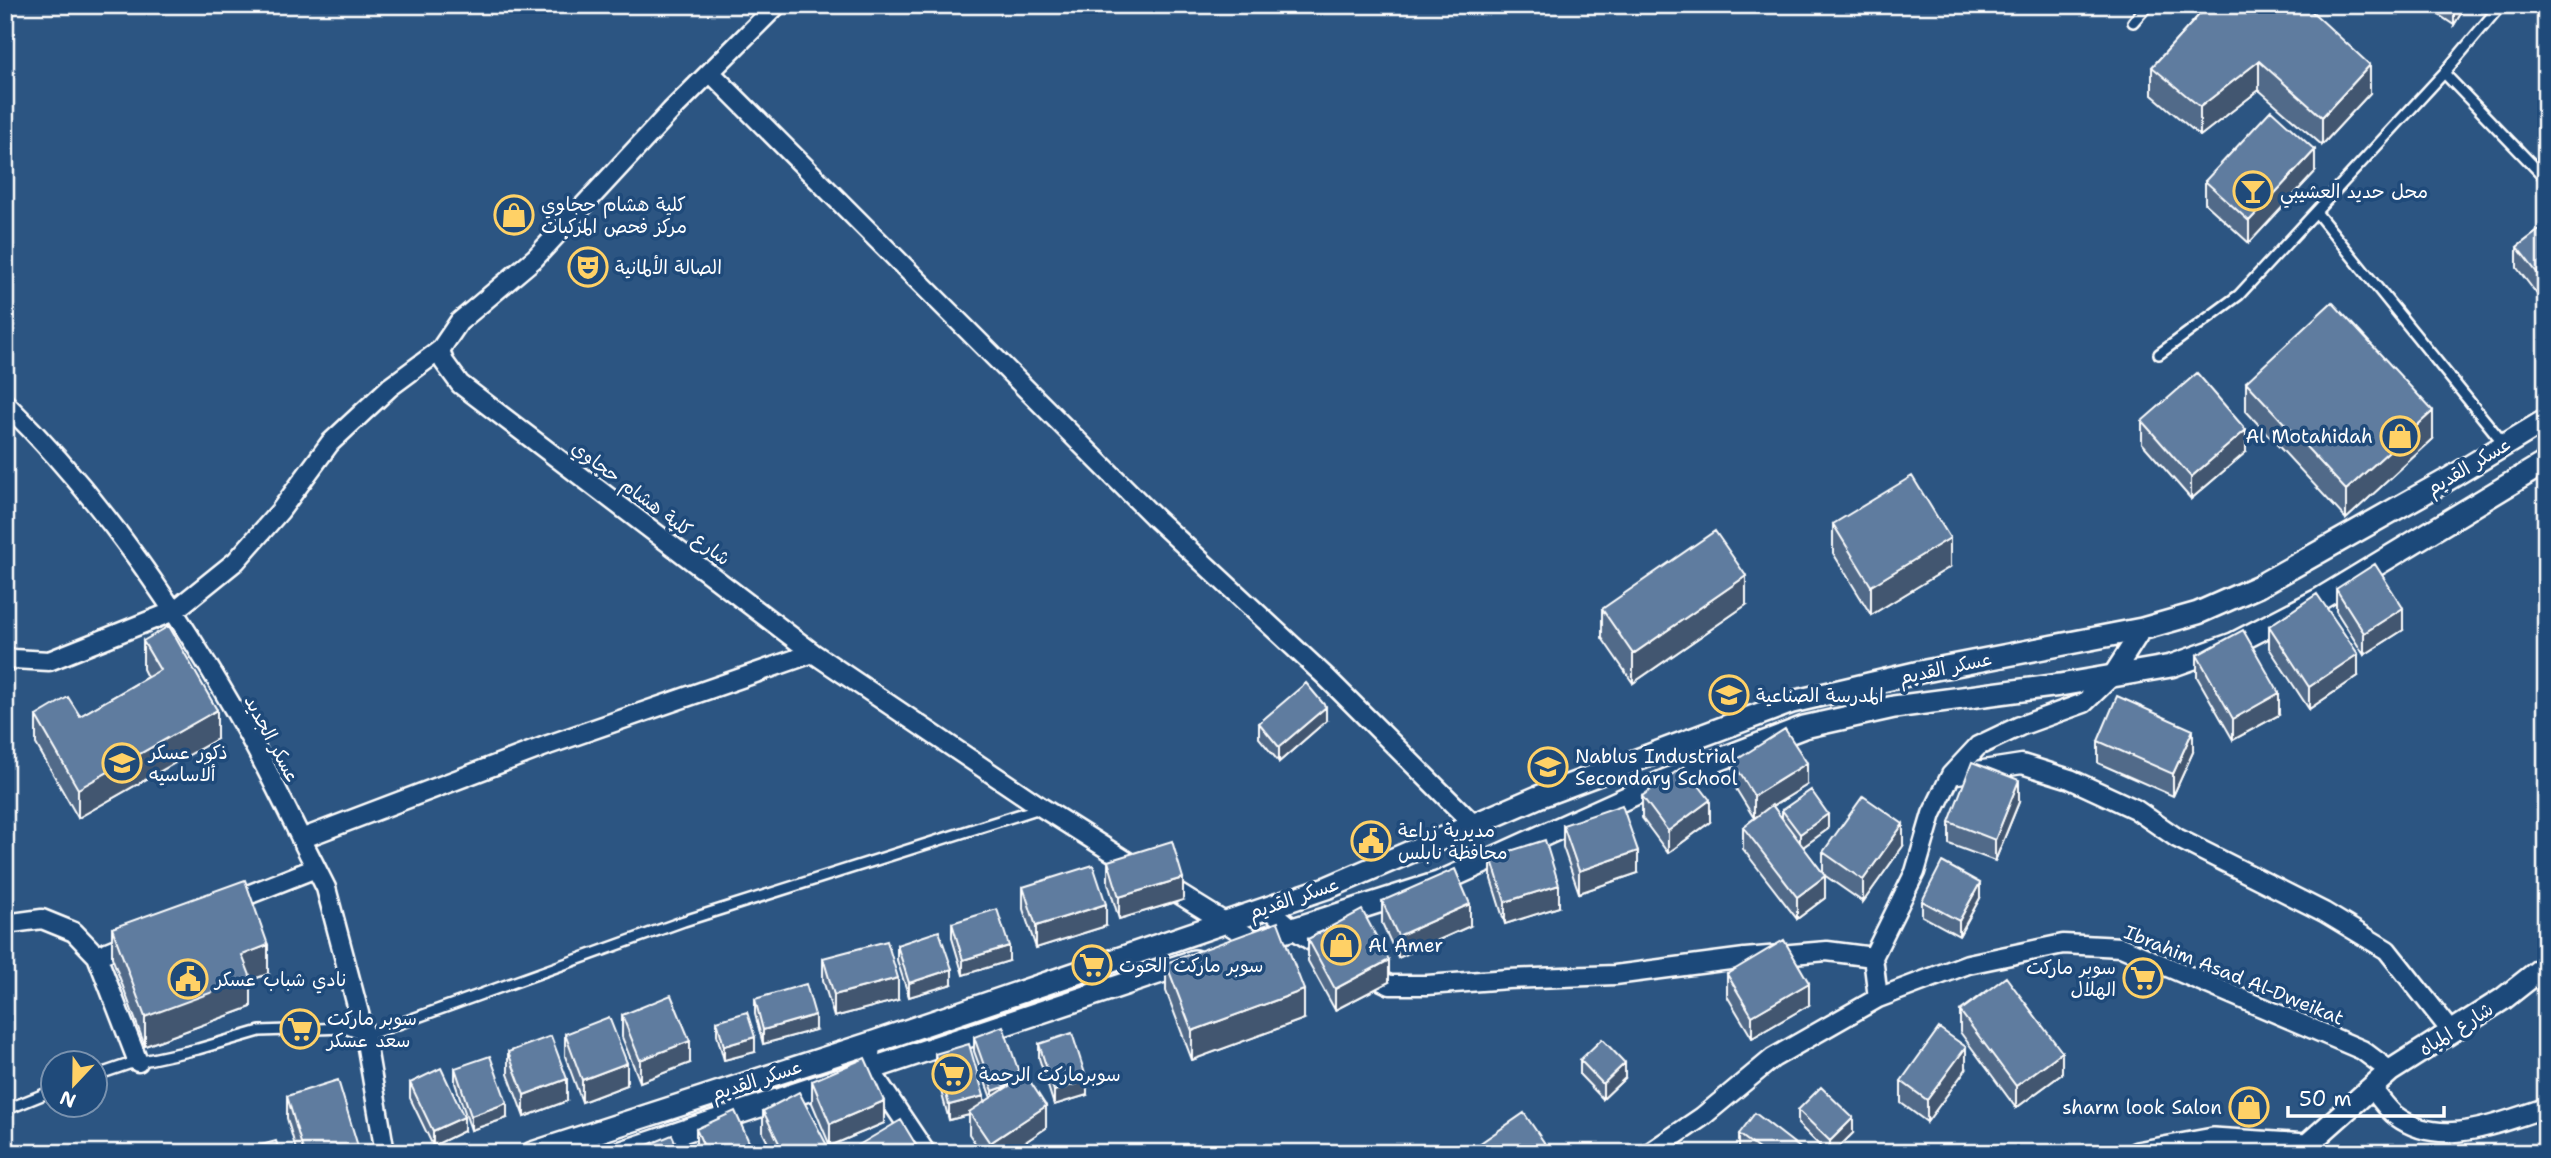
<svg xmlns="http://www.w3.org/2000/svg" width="2551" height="1158" font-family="'Shantell Sans','Playpen Sans Arabic',sans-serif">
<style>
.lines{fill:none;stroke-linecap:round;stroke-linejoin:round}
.service-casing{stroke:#fff;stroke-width:14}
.minor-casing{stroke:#fff;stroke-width:23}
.tertiary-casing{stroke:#fff;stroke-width:26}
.service{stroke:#1f4a7a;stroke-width:9}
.minor{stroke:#1f4a7a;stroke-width:18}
.tertiary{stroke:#1f4a7a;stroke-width:21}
.wall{fill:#516b89;stroke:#fff;stroke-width:2}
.shaded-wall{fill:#42576f;stroke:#fff;stroke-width:2}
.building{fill:#5e7c9f;stroke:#fff;stroke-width:2}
.labels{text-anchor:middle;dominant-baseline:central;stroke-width:7;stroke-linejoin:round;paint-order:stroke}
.poi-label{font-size:19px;fill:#fff;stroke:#1f4a7a;text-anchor:start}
.street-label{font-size:19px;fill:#fff;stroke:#1f4a7a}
</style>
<rect width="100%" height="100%" fill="#2c5582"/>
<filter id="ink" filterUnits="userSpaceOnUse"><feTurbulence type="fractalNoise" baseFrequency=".0143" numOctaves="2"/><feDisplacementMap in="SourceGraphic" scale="14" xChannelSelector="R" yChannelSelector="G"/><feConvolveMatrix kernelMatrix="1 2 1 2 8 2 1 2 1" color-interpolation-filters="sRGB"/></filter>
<g filter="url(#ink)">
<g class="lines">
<g class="service-casing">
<path id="service" d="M2133 22 2148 5
M2444 73 2546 179
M2316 212 2504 444
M2159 354 2239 295 2444 73 2501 5
M94 1076 129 1064 198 1049 260 1031 345 1028 365 1036 684 921 1040 808
M5 1110 52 1091"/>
</g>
<g class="minor-casing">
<path id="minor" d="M777 5 671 111 535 258 459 322 440 350 444 362 460 384 813 653 1041 807 1139 869
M710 72 1153 516 1326 677 1474 825
M5 403C103 499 181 615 248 734 272 778 293 823 316 868L326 888 365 1036 385 1153
M5 656 13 659 49 661 174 611 236 561 280 511 330 443 390 387 440 350
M1951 775 2022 764 2070 779 2135 809 2177 838 2324 912 2387 950 2451 1031
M301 839 548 745 813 653
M1163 884 1255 941
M230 902 316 868
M1267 907 1293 929 1327 951
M5 924 42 919 74 932 97 956 138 1062
M97 956 133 941
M1367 974 1390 985H1427L1508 979 1615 975 1745 958 1827 951 1873 957
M1878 998 1873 957 1915 872 1932 814 1951 775 1978 746 2020 726 2084 703 2112 676 2142 629
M871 1043 869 1068 926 1153
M2371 1088C2379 1096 2387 1109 2396 1116 2442 1150 2498 1122 2546 1108
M1649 1153 1702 1117 1773 1058 1878 998 1968 964 2063 944 2121 947 2362 1050 2390 1071"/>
</g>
<g class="tertiary-casing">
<path id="tertiary" d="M1255 941 1438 883 1666 780 1804 727 1894 707 2060 685 2171 666 2233 644 2320 599 2546 462
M532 1153 871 1043 1329 887 1538 797 1792 702 1920 672 2142 629 2198 613 2259 586 2447 480 2546 420
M619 1153 1194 961
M2137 1153 2213 1139 2307 1145 2390 1071 2503 999 2546 965"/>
</g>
<use href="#service" class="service"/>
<use href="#minor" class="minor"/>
<use href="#tertiary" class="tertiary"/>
</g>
<path class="wall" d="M2208 5 2370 93 2322 145 2259 90 2200 136 2152 95V67Z
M2424 5H2466L2454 25Z
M2315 172 2249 243 2205 203V181Z
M2546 225V306L2517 268V247Z
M2246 382 2433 439 2346 519 2246 411Z
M2142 421 2246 452 2191 499 2142 443Z
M1833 524 1950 567 1871 615 1833 553Z
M2336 589 2403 630 2364 655 2336 611Z
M1746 605 1633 683 1602 638V609Z
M2269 626 2358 676 2309 709 2269 648Z
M143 641 217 739 78 818 36 744V716H80L147 677 143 669Z
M2197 655 2279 715 2233 740 2197 677Z
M1326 721 1279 762 1259 738V723Z
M2098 741 2193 752 2173 796 2098 763Z
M1733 762 1807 785 1773 806 1782 819V810L1828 829 1803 847 1823 873V852L1903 846 1863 902 1824 875 1825 898 1797 919 1743 849V827L1761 813 1754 818 1733 784Z
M1642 796 1710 822 1668 853 1642 818Z
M2019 802 1995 861 1949 844V822Z
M1563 825 1638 873 1579 893 1563 847Z
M1491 857 1559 907 1505 924 1491 879Z
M1108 861 1183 900 1119 919 1108 883Z
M1023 887 1106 926 1036 948 1023 909Z
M1980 898 1959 936 1922 916V901Z
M1382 901 1470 926 1398 958 1382 923Z
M952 923 1009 961 963 975 952 938Z
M112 928 268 974 251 980V1007L145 1046 112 957Z
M1308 939 1389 982 1335 1010 1308 961Z
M897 945 952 984 909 997 897 960Z
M823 958 898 1000 834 1017 823 980Z
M1166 963 1304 1019 1192 1060 1166 991Z
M1727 974 1809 1005 1752 1038 1727 996Z
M755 999 815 1030 763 1044 755 1014Z
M1960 1011 2062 1074 2016 1108 1960 1032Z
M622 1015 690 1063 640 1082 622 1037Z
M717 1021 755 1052 724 1060 717 1035Z
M565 1034 627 1085 582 1102 565 1056Z
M974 1037 1021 1078 1046 1128 1009 1153H982L969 1134V1115L949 1120 935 1069V1054L984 1103 991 1098 974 1051Z
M1039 1044 1087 1095 1054 1105 1039 1058Z
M508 1052 567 1101 524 1117 508 1074Z
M1580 1060 1625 1078 1603 1099 1580 1075Z
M455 1068 507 1118 471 1130 455 1083Z
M1966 1069 1927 1122 1901 1103V1081Z
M812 1081 884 1123 830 1146 812 1103Z
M410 1083 464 1131 433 1146 410 1098Z
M287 1096 360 1153H297L287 1118Z
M1798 1110 1853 1133 1833 1153H1827L1798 1124Z
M763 1111 831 1153H773L763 1133Z
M696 1129 754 1153H697L696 1150Z
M1739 1134 1803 1153H1744L1739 1149Z"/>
<path class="shaded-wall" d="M2454 5H2466L2454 25Z
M2259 61V90L2200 136V107Z
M2370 65V93L2322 145V117Z
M2315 150V172L2249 243V221Z
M2433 411V439L2346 519V490Z
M2246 430V452L2191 499V477Z
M1950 538V567L1871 615V586Z
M1746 576V605L1633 683V654Z
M2403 608V630L2364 655V633Z
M2358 654V676L2309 709V687Z
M2279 693V715L2233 740V719Z
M1326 707V721L1279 762V747Z
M217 710V739L78 818V789Z
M2193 730V752L2173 796V774Z
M1807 763V785L1754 818V796Z
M2019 780V802L1995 861V840Z
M1710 800V822L1668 853V831Z
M1828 814V829L1800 849V834Z
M1903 824V846L1863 902V880Z
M1638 851V873L1579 893V871Z
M1825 876V898L1797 919V897Z
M1183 878V900L1119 919V897Z
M1980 883V898L1959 936V921Z
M1559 885V907L1505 924V902Z
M1106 904V926L1036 948V926Z
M1470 904V926L1398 958V936Z
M268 945V974L251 980V1007L145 1046V1017L242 955Z
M1009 946V961L963 975V960Z
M1389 960V982L1335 1010V989Z
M952 969V984L909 997V983Z
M898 978V1000L834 1017V995Z
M1809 983V1005L1752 1038V1016Z
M1304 990V1019L1192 1060V1031Z
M815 1015V1030L763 1044V1030Z
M755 1037V1052L724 1060V1046Z
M690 1041V1063L640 1082V1060Z
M1966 1047V1069L1927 1122V1100Z
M2062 1052V1074L2016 1108V1086Z
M627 1063V1085L582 1102V1080Z
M1625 1063V1078L1603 1099V1084Z
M567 1079V1101L524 1117V1095Z
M1022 1080 993 1106V1091Z
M1087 1080V1095L1054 1105V1091Z
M984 1096V1111L969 1112V1115L949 1120V1105Z
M884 1101V1123L830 1146V1124Z
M507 1103V1118L471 1130V1116Z
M1046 1106V1128L1009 1153H990V1143Z
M464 1117V1131L433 1146V1131Z
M1853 1118V1133L1833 1153H1830V1141Z"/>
<path class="building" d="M2208 5H2305L2370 65 2322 117 2259 61 2200 107 2152 67Z
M2271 110 2315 150 2249 221 2205 181Z
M2546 225V284L2517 247Z
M2332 302 2433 411 2346 490 2246 382Z
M2197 373 2246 430 2191 477 2142 421Z
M1912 476 1950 538 1871 586 1833 524Z
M1715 531 1746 576 1633 654 1602 609Z
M2375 564 2403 608 2364 633 2336 589Z
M2317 594 2358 654 2309 687 2269 626Z
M169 626 217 710 78 789 36 716 68 697 80 716 160 670 143 641Z
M2243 630 2279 693 2233 719 2197 655Z
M1306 683 1326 707 1279 747 1259 723Z
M2117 696 2193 730 2173 774 2098 741Z
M1785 729 1807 763 1754 796 1733 762Z
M1972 762 2019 780 1995 840 1949 822Z
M1684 766 1710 800 1668 831 1642 796Z
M1811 790 1828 814 1800 834 1782 810Z
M1863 796 1903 824 1863 880 1823 852Z
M1622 805 1638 851 1579 871 1563 825Z
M1772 805 1825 876 1797 897 1743 827Z
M1545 840 1559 885 1505 902 1491 857Z
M1172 841 1183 878 1119 897 1108 861Z
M1942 862 1980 883 1959 921 1922 901Z
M1093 865 1106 904 1036 926 1023 887Z
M1455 869 1470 904 1398 936 1382 901Z
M245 880 268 945 242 955 251 978 145 1017 112 928Z
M997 909 1009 946 963 960 952 923Z
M1362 910 1389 960 1335 989 1308 939Z
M1278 922 1304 990 1192 1031 1166 963Z
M939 931 952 969 909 983 897 945Z
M1784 940 1809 983 1752 1016 1727 974Z
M887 941 898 978 834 995 823 958Z
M2006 977 2062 1052 2016 1086 1960 1011Z
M806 984 815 1015 763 1030 755 999Z
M671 995 690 1041 640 1060 622 1015Z
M747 1012 755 1037 724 1046 717 1021Z
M609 1017 627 1063 582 1080 565 1034Z
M1003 1026 1021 1078 1012 1084 993 1091 974 1037Z
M1939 1028 1966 1047 1927 1100 1901 1081Z
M1072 1033 1087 1080 1054 1091 1039 1044Z
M551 1036 567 1079 524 1095 508 1052Z
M1602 1039 1625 1063 1603 1084 1580 1060Z
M969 1044 984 1096 949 1105 935 1054Z
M490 1056 507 1103 471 1116 455 1068Z
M865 1058 884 1101 830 1124 812 1081Z
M441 1068 464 1117 433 1131 410 1083Z
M1026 1075 1046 1106 990 1143 969 1112Z
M338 1080 360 1153H304L287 1096Z
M1821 1087 1853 1118 1830 1141 1798 1110Z
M799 1092 831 1153H784L763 1111Z
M735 1111 754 1153H707L696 1129Z
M1524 1113 1550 1151 1547 1153H1466Z
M1755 1113 1803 1150 1800 1153H1764L1739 1134Z
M901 1120 921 1153H861L857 1146Z
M672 1135 680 1153H634L633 1151Z
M276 1141 280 1153H243V1150Z"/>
</g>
<defs>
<g id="bar-ring" transform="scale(2.0125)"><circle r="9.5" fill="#1f4a7a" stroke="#ffd166" stroke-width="1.5"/><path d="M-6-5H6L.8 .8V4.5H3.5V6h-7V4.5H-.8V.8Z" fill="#ffd166"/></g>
<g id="shop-ring" transform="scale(2.0125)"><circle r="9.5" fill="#1f4a7a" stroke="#ffd166" stroke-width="1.5"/><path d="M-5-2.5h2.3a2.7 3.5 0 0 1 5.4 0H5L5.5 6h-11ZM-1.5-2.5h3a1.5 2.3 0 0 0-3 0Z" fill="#ffd166"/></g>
<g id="theatre-ring" transform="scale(2.0125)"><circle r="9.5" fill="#1f4a7a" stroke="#ffd166" stroke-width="1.5"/><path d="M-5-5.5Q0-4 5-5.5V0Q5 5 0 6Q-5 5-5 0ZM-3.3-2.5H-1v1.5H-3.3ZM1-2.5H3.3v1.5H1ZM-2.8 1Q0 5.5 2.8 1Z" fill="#ffd166"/></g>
<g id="school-ring" transform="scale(2.0125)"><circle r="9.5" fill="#1f4a7a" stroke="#ffd166" stroke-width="1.5"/><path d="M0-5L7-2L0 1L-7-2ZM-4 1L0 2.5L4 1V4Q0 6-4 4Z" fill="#ffd166"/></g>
<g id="civic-ring" transform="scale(2.0125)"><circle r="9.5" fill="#1f4a7a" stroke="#ffd166" stroke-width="1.5"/><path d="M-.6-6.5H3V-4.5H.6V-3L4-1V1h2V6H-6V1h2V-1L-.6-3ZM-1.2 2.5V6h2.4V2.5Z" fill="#ffd166"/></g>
<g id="supermarket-ring" transform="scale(2.0125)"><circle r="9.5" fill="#1f4a7a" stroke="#ffd166" stroke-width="1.5"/><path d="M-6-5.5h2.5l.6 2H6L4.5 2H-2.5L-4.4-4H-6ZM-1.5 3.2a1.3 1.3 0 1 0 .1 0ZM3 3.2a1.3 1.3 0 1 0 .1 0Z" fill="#ffd166"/></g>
</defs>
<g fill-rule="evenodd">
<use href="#bar-ring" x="2253" y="191"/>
<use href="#shop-ring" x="514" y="215"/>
<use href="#theatre-ring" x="588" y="267"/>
<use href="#shop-ring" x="2400" y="436"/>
<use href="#school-ring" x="1729" y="695"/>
<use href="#school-ring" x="122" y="763"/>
<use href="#school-ring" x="1548" y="767"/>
<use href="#civic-ring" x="1371" y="841"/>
<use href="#shop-ring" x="1341" y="945"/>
<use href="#supermarket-ring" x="1092" y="965"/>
<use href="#supermarket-ring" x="2143" y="978"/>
<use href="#civic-ring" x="188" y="979"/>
<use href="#supermarket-ring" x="300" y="1029"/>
<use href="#supermarket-ring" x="952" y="1074"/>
<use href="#shop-ring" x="2249" y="1107"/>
</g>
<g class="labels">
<g class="poi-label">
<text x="2280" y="191">محل حديد العشيبي</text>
<text x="541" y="204">كلية هشام حجاوي<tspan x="541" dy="22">مركز فحص المركبات</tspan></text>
<text x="615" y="267">الصالة الألمانية</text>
<text x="2373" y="436" text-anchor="end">Al Motahidah</text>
<text x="1756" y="695">المدرسة الصناعية</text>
<text x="149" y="752">ذكور عسكر<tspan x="149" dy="22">ألاساسيه</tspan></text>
<text x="1575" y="756">Nablus Industrial<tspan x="1575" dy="22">Secondary School</tspan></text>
<text x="1398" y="830">مديرية زراعة<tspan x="1398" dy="22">محافظة نابلس</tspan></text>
<text x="1368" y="945">Al Amer</text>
<text x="1119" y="965">سوبر ماركت الحوت</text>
<text x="2116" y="967" text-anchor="end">سوبر ماركت<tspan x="2116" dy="22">الهلال</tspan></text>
<text x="215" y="979">نادي شباب عسكر</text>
<text x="327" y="1018">سوبر ماركت<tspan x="327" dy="22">سعد عسكر</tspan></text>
<text x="979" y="1074">سوبرماركت الرحمة</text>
<text x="2222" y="1107" text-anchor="end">sharm look Salon</text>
</g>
<g class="street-label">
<text transform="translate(2469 466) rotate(-31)">عسكر القديم</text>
<text transform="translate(651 503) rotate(37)">شارع كلية هشام حجاوي</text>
<text transform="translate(1946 668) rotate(-12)">عسكر القديم</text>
<text transform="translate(272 739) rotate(62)">عسكر الجديد</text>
<text transform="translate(1294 898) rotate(-19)">عسكر القديم</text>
<text transform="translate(2234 975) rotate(22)">Ibrahim Asad Al-Dweikat</text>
<text transform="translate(2456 1029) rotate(-32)">شارع المياه</text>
<text transform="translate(757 1080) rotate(-18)">عسكر القديم</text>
</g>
</g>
<rect width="2551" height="1158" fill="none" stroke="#1f4a7a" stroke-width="28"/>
<rect x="14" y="14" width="2523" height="1130" fill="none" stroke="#fff" stroke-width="2.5" filter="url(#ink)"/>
<g transform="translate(74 1084) rotate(202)"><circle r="33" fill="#1f4a7a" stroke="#7992af" stroke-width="2"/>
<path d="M0-5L12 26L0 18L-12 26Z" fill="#ffd166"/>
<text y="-10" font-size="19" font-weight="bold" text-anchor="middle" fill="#ffffff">N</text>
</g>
<path d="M2288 1106v10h156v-10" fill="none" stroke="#ffffff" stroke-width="3.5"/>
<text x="2299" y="1106" font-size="21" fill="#ffffff" stroke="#1f4a7a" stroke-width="5" paint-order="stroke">50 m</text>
</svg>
